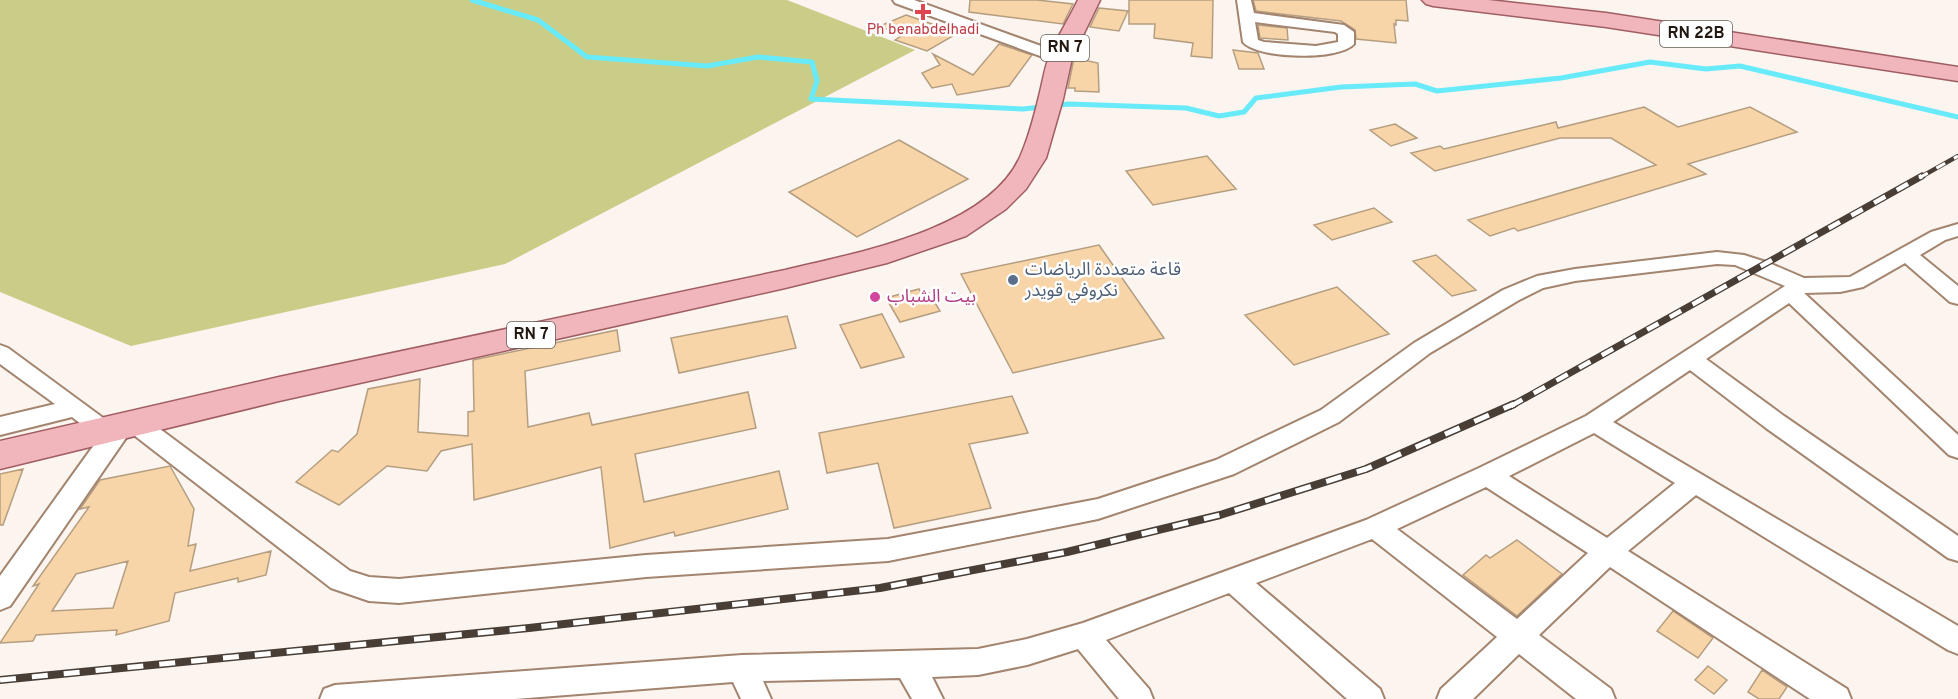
<svg xmlns="http://www.w3.org/2000/svg" width="1958" height="699" font-family="Overpass,'Noto Sans Arabic',sans-serif">
<style>
.green{fill:#cacd87}
.lines{fill:none;stroke-linecap:round;stroke-linejoin:round}
.stream{stroke:#67eaf9;stroke-width:5}
.building{fill:#f8d5a9;stroke:#b59e80;stroke-width:1.5;fill-rule:evenodd}
.minor-casing{stroke:#a3846e;stroke-width:4}
.primary-casing{stroke:#a15e62;stroke-width:3}
.minor{fill:#fff;fill-rule:evenodd}
.primary{fill:#f0b6bc;fill-rule:evenodd}
.rail-far2-casing{stroke:#483e36;stroke-width:4.5}
.rail-far1-casing{stroke:#483e36;stroke-width:7}
.rail-casing{stroke:#483e36;stroke-width:8}
.rail-far2{stroke:#fff;stroke-width:3;stroke-dasharray:10;stroke-linecap:butt}
.rail-far1{stroke:#fff;stroke-width:4.5;stroke-dasharray:13;stroke-linecap:butt}
.rail{stroke:#fff;stroke-width:5;stroke-dasharray:16;stroke-linecap:butt}
.health-dot{fill:#e0444e;stroke:#fff;stroke-width:2}
.service-dot{fill:#5c6f8a;stroke:#fff;stroke-width:2}
.hotel-dot{fill:#d1479c;stroke:#fff;stroke-width:2}
.labels{text-anchor:middle;dominant-baseline:central;stroke-width:5;stroke-linejoin:round;paint-order:stroke}
.far-health-label{font-size:15px;fill:#be3a42;stroke:#fff}
.shield{fill:#fff;stroke:#645d56;stroke-width:1.5}
.shield-label{font-size:16px;font-weight:bold;fill:#22170e}
.service-label{font-size:18px;fill:#4e5e75;stroke:#fff;text-anchor:start}
.hotel-label{font-size:18px;fill:#b23c85;stroke:#fff;text-anchor:start}
</style>
<rect width="100%" height="100%" fill="#fbf4ef"/>
<path class="green" d="M0 0H787L915 50 505 264 131 346 0 292Z"/>
<g class="lines">
<path class="stream" d="M472 0 538 20 587 57 707 66 758 57 812 62 817 81 811 99 1023 109 1069 104 1186 108 1219 116 1244 112 1256 98 1341 87 1415 84 1437 91 1561 78 1650 62 1706 69 1740 66 1958 117"/>
</g>
<path class="building" d="M970 0H1037L1073 4 1063 24 969 12Z
M1129 0H1213L1212 58 1191 56 1193 43 1154 38 1155 24H1129Z
M1253 0H1406L1408 21 1396 20V25L1394 24 1396 43 1356 39 1355 30 1341 21 1256 11Z
M1099 8 1128 11 1119 31 1090 27Z
M906 15 958 33 927 51 895 40 901 36 880 26Z
M1258 25 1287 28 1288 40 1260 38Z
M999 44 1032 55 1009 86 957 95 952 84 932 88 922 73 940 65 933 54 973 75Z
M1233 50 1258 53 1264 69H1239Z
M1074 58 1098 63 1099 92 1075 91V88H1068Z
M1644 107 1678 127 1750 107 1797 132 1688 164 1706 174 1518 231 1514 228 1490 236 1468 220 1656 165 1611 138H1560L1435 171 1411 153 1440 146 1444 149 1556 122 1558 128Z
M1395 124 1417 138 1391 146 1370 130Z
M899 140 968 179 857 237 789 192Z
M1207 156 1236 189 1153 205 1126 171Z
M1374 208 1392 222 1332 240 1314 225Z
M1099 245 1164 338 1013 373 961 274Z
M1436 255 1476 290 1452 296 1413 261Z
M1337 287 1389 334 1294 365 1245 315Z
M919 289 922 295 929 293 940 311 900 322 886 298Z
M882 314 904 357 861 368 840 325Z
M787 316 796 348 679 373 671 338Z
M617 330 620 351 525 371 528 427 589 413 592 425 748 392 756 428 635 454 644 502 779 471 788 509 675 536 674 532 610 548 601 467 474 500 472 444 441 451 427 471 387 466 339 505 296 482 332 450 338 452 357 434 368 389 420 379 418 432 468 436V412L474 411 473 360Z
M1012 396 1028 433 969 444 991 508 894 528 878 463 827 473 819 433Z
M170 466 194 509 188 546 196 544 190 571 271 551 266 575 238 582V578L175 593 169 621 116 635 117 630 36 635 33 641 0 643 39 584 33 586 89 507 80 509 100 480ZM128 561 113 608 52 611 76 574Z
M23 469 3 525H0V474Z
M1517 540 1562 574 1517 616 1463 575 1486 555 1490 558Z
M1673 611 1713 638 1698 658 1657 631Z
M1708 666 1727 680 1714 694 1695 680Z
M1762 670 1787 687 1779 699H1759L1748 692Z"/>
<g class="lines">
<g class="minor-casing">
<path id="minor" d="M893 0H914L1066 55 1068 58 1066 61H1054L895 3Z
M1237 0H1251L1254 13 1344 25 1354 32V44C1339 61 1257 59 1243 42ZM1255 22 1335 32 1338 34V42L1316 46 1264 42 1258 40Z
M1958 224V236L1945 240 1920 255 1958 286V304L1950 302 1905 263 1863 287 1840 292 1804 293 1958 435V458L1949 455 1789 303 1706 359 1784 416 1958 536V561L1948 558 1766 428 1690 370 1613 422 1958 626V654L1948 650 1696 495 1628 551 1847 689 1851 699H1810L1610 567 1539 635 1611 689 1615 699H1576L1519 654 1473 699H1437L1441 689 1497 637 1372 539 1256 583 1380 689 1384 699H1347L1229 593 1106 640 1149 689 1153 699H1119L1078 649 1027 665 978 675 932 677 943 699H912L900 678 763 681 771 699H741L733 682 515 699H320L324 689 335 685 742 655 978 649 1027 639 1083 623 1366 520 1479 468 1586 416 1785 286 1735 265 1717 264 1575 281 1543 288 1519 300 1430 353 1339 422 1234 474 1098 519 888 561 646 577 399 603 369 601 331 588 130 432 10 606 0 610V576L99 438 72 417 0 435V417L55 404 0 364V345L8 348 110 423 112 420 125 419 135 414 144 417 350 571 369 577 399 579 646 555 888 539 1098 499 1216 460 1321 410 1414 343 1503 290 1537 276 1575 269 1717 252 1744 255 1769 263 1804 278 1850 277 1931 232ZM1594 433 1675 483 1607 538 1509 476ZM1486 487 1588 553 1517 619 1397 529Z"/>
</g>
<g class="primary-casing">
<path id="primary" d="M1078 0H1100L1072 58 1063 99 1046 158 1026 189 1006 209 966 236 887 263 785 288 279 401 0 469V441L279 377 785 270C855 253 987 230 1020 157 1029 137 1035 113 1040 92 1043 80 1045 67 1049 57 1057 37 1069 19 1078 0Z
M1422 0H1488L1606 13 1958 67V81L1606 27 1433 6 1426 4Z"/>
</g>
<use href="#minor" class="minor"/>
<use href="#primary" class="primary"/>
<g class="rail-far2-casing">
<path id="rail-far2" d="M1919 178 1958 156"/>
</g>
<g class="rail-far1-casing">
<path id="rail-far1" d="M1511 406 1922 176"/>
</g>
<g class="rail-casing">
<path id="rail" d="M0 680 529 628 880 588 1067 552 1220 515 1366 469 1514 404"/>
</g>
<use href="#rail-far2" class="rail-far2"/>
<use href="#rail-far1" class="rail-far1"/>
<use href="#rail" class="rail"/>
</g>
<path class="health-dot" d="M920 3h6v6h6v6h-6v6h-6v-6h-6v-6h6z"/>
<circle class="service-dot" cx="1013" cy="280" r="6"/>
<circle class="hotel-dot" cx="875" cy="297" r="6"/>
<g class="labels">
<g class="far-health-label">
<text x="923" y="30">Ph benabdelhadi</text>
</g>
<g class="shield">
<rect x="1660" y="21" width="72" height="26" rx="4.5"/>
<rect x="1041" y="35" width="48" height="26" rx="4.5"/>
<rect x="507" y="322" width="48" height="26" rx="4.5"/>
</g>
<g class="shield-label">
<text x="1696" y="34">RN 22B</text>
<text x="1065" y="48">RN 7</text>
<text x="531" y="335">RN 7</text>
</g>
<g class="service-label">
<text x="1025" y="270">قاعة متعددة الرياضات<tspan x="1025" dy="21">نكروفي قويدر</tspan></text>
</g>
<g class="hotel-label">
<text x="887" y="297">بيت الشباب</text>
</g>
</g>
</svg>
